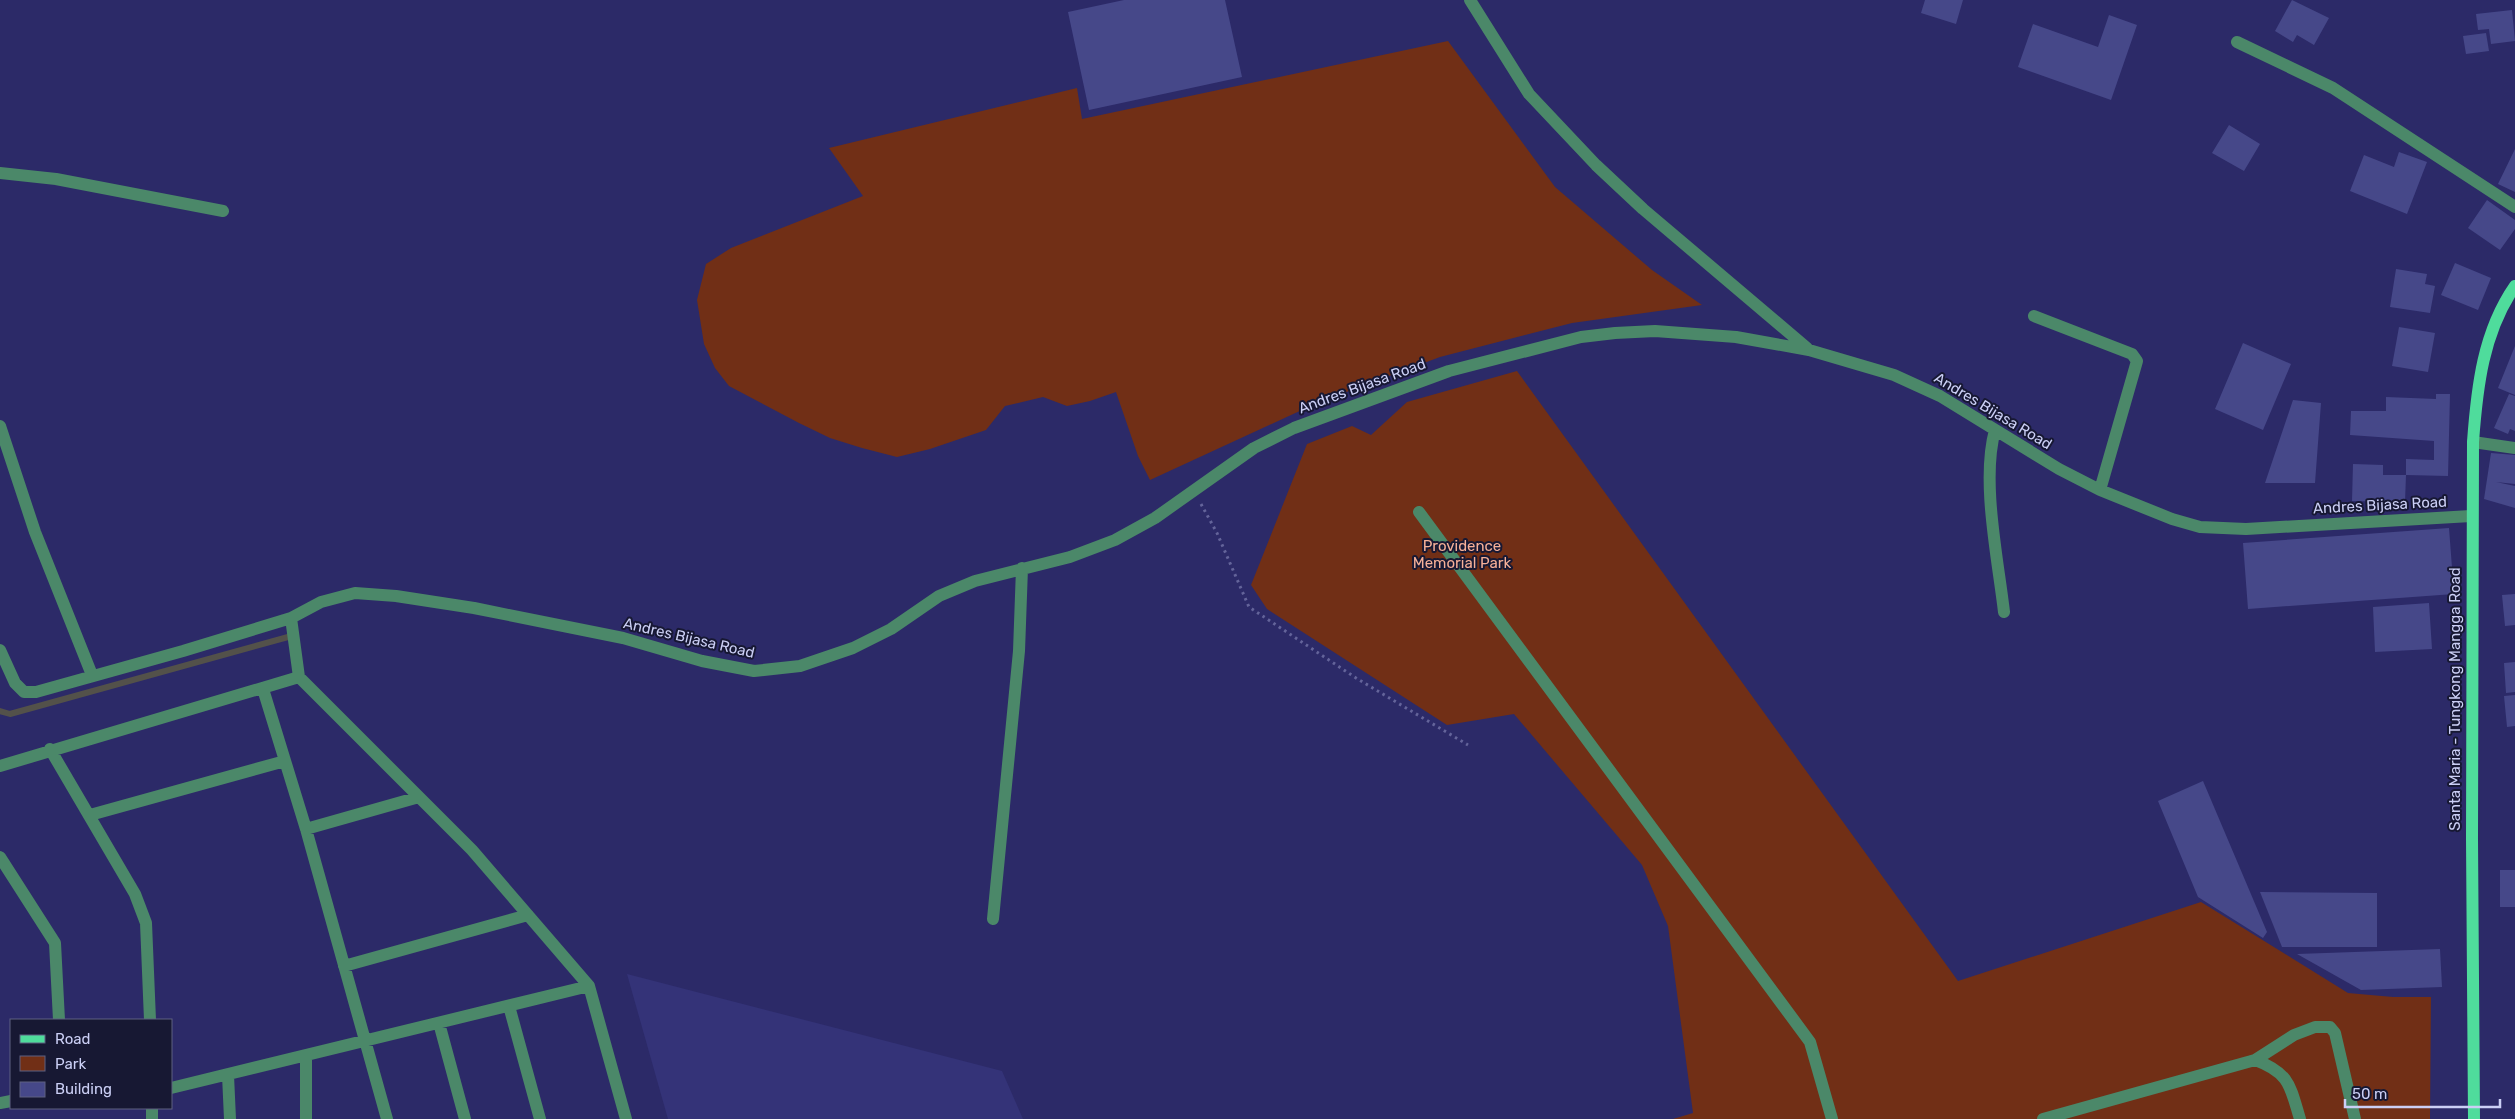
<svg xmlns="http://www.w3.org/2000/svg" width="2515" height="1119" font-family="Rubik,sans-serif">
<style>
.built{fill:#343378}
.green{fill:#712f16}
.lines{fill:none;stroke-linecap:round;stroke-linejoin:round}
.stream{stroke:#53514a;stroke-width:6}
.building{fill:#464889}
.path{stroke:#64649a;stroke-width:3;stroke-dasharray:2.5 4;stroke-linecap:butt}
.minor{stroke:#4b8869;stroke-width:12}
.major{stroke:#4fdc9c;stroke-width:12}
.labels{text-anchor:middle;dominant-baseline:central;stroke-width:4;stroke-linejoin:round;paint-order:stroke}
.street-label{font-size:15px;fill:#cbcff5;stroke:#171833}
.park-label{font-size:15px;fill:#f6b098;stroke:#171833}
</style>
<rect width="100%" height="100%" fill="#2c2a68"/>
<path class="built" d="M627 974 1002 1071 1023 1119H668Z"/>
<path class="green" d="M1448 41 1555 187 1652 270 1702 305 1572 323 1440 357 1317 403 1150 480 1138 456 1116 392 1090 401 1067 406 1043 397 1005 406 986 430 930 449 897 457 862 448 830 438 799 423 729 386 715 368 704 344 697 300 706 264 731 248 863 196 829 148 1077 88 1082 119Z
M1517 371 1958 981 2201 902 2348 993 2393 997H2431L2430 1119H1673L1693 1113 1668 926 1642 865 1514 714 1447 725 1267 609 1251 585 1307 444 1352 426 1371 435 1407 402Z"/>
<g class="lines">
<path class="stream" d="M0 711 10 714 288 637"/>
</g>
<path class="building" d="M1124 0H1225L1242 77 1089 110 1068 12Z
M1925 0H1963L1956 24 1921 13Z
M2292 0 2329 18 2314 45 2297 35 2293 42 2275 31Z
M2512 10 2515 41 2491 44 2489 29 2478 30 2476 14Z
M2109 15 2137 25 2111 100 2018 67 2033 24 2098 47Z
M2486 33 2489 51 2466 54 2463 36Z
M2229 125 2260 144 2244 171 2212 153Z
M2515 149V192L2498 184Z
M2399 152 2427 162 2407 214 2350 191 2364 155 2394 167Z
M2487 200 2515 220V229L2500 250 2468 228Z
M2455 263 2491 278 2478 310 2441 295Z
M2396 269 2427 274 2425 284 2435 286 2430 313 2390 307Z
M2399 327 2435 333 2428 372 2392 366Z
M2243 343 2291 364 2263 430 2215 409Z
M2515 346V395L2498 388Z
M2436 394H2450L2448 476 2406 475V459L2434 460V441L2350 435 2351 411H2386V397L2436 399Z
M2509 394 2515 396V431L2510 429 2508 434 2494 428Z
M2293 400 2321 403 2315 483H2265Z
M2491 453 2515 455V484L2496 482 2515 486V508L2484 499Z
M2353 464 2383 465V475H2406L2405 502 2352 501Z
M2449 528 2454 594 2248 609 2243 543Z
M2515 594V625L2505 626 2502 595Z
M2429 603 2432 649 2375 652 2373 607Z
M2515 662V692L2506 693 2504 663Z
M2515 695V726L2507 727 2504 696Z
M2203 781 2267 932 2263 938 2198 897 2158 801Z
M2500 870H2515V907H2500Z
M2260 892 2377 893V947H2282Z
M2440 949 2442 987 2361 990 2297 954Z"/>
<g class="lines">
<path class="path" d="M1201 504 1217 533 1249 607 1356 678 1468 745"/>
<path class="minor" d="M1470 0 1529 94 1596 165 1643 209 1807 348
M2237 42 2333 88 2515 207
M0 173 56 179 223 211
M2034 316 2132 354 2137 361 2100 490
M0 426 35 532 92 675
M1995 430C1981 481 1998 559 2004 612
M2473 442 2515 448
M1419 512 1810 1042 1832 1119
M291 618 299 677
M0 650 15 683 24 692H36L183 651 291 618 321 602 355 593 396 596 474 608 623 638 702 661 754 671 800 666 853 648 891 629 939 596 975 581 1070 557 1115 540 1155 518 1254 448 1294 428 1449 371 1581 337 1615 333 1655 331 1736 337 1809 350 1894 375 1940 396 2059 469 2100 490 2172 519 2200 527 2246 529 2471 516
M263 689 306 829 387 1119
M50 749 135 894 146 923 150 1020
M0 766 299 677 472 850 589 986 626 1119
M90 815 285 761
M306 829 419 797
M0 857 55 943 59 1020
M993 919 1019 651 1022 568
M344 966 528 915
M509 1006 540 1119
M439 1023 465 1119
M306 1057V1119
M2255 1060C2290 1073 2290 1086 2300 1119
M228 1075 230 1119
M171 1088 589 986
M0 1103 11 1101
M152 1108V1119
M2043 1119 2255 1060 2294 1035 2315 1027H2330L2335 1033 2355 1119"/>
<path class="major" d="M2474 1119 2472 839 2473 442C2477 387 2483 332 2515 286"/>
</g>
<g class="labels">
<g class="street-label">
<text transform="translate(1362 386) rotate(-20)">Andres Bijasa Road</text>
<text transform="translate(1993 411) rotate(31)">Andres Bijasa Road</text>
<text transform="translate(2380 505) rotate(-3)">Andres Bijasa Road</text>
<text transform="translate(689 638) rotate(13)">Andres Bijasa Road</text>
<text transform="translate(2455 699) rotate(-90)">Santa Maria - Tungkong Mangga Road</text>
</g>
<g class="park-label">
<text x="1462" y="546">Providence<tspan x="1462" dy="17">Memorial Park</tspan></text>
</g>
</g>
<rect x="10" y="1019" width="162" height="90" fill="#171833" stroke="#5f6181"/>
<rect x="20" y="1035" width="25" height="8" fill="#4fdc9c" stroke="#5f6181"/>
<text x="55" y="1044" font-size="15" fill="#cbcff5">Road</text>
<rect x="20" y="1056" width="25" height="15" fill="#712f16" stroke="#5f6181"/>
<text x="55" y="1069" font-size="15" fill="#cbcff5">Park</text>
<rect x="20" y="1082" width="25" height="15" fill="#464889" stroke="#5f6181"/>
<text x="55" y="1094" font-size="15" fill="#cbcff5">Building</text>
<path d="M2345 1099v8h155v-8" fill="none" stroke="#cbcff5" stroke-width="2.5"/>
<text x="2352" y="1099" font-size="15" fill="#cbcff5" stroke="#171833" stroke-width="4" paint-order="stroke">50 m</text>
</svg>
